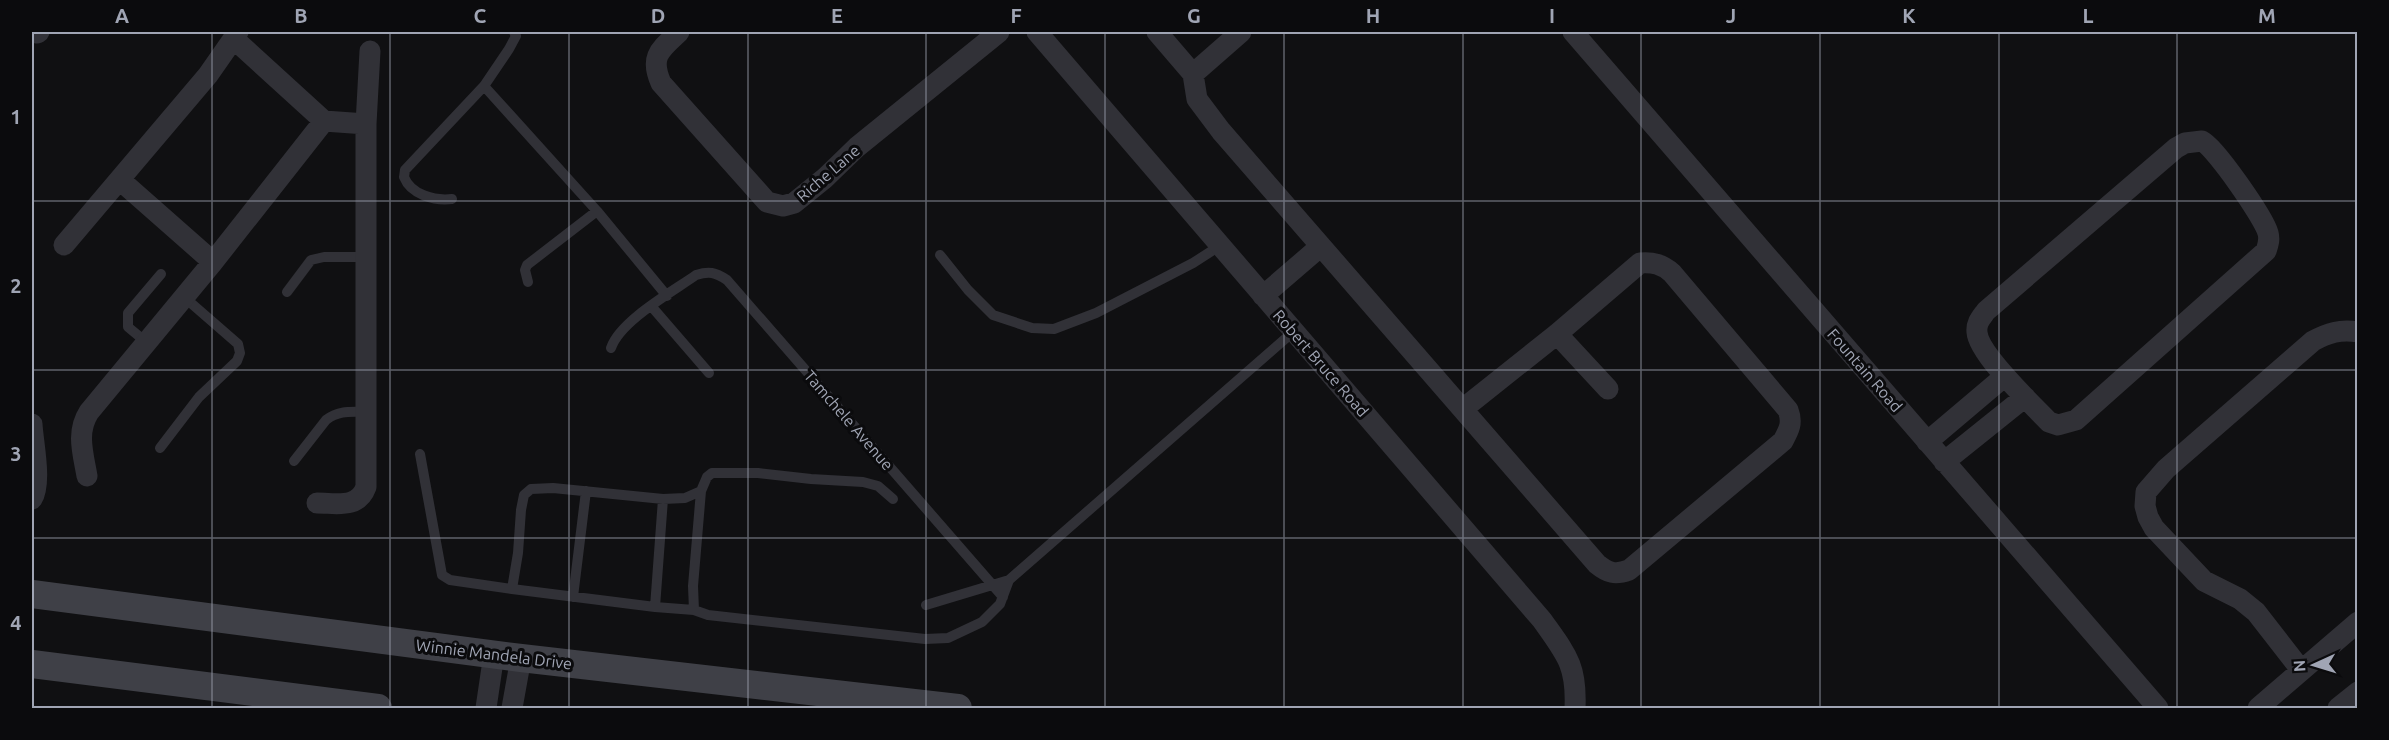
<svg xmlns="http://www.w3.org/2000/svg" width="2389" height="740" font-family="Ubuntu,sans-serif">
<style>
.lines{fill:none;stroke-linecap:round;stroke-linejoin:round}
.lane{stroke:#313137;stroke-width:10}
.street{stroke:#313137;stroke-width:21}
.secondary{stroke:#3f4047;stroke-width:28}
.grid{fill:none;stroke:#a0a5b4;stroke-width:1.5;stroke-opacity:0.55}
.labels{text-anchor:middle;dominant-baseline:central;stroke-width:6;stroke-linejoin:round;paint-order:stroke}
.street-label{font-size:16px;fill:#a0a5b4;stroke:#0b0b0d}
.neatline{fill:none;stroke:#a0a5b4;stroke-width:2}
.grid-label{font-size:20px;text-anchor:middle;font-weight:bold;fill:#a0a5b4}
</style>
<rect width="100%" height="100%" fill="#101012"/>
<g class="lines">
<path class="lane" d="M484 86 597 211 667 296
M452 199C435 201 411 195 404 177L405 170 484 86 509 49 516 36 514 32
M940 255 968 290 993 315 1032 328 1054 329 1096 313 1193 263 1221 245
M528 282 525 270 527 265 597 211
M287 292 311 260 324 257H366
M652 307 709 373
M146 342 128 327V313L161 274
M611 348C620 321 672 292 696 275 709 271 715 272 727 280L1003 597
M160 448 199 397 237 361 240 353 238 344 184 297
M420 454 442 575 450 580 512 589
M294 461 326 420C339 410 351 412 366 412
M893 499 878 486 863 482 811 479 758 473H712L707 477 701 491 693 586 694 610 708 615 925 639 948 638 982 622 1000 604 1009 580
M573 597 586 491
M926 605 1009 580 1293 332
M655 607 512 589 518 553 521 510 524 495 531 489 553 488 663 499
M694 610 655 607 663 499 685 498 701 491"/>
<path class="street" d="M679 32C661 49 649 56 661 83L767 202 783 206 794 203 825 178 857 147 999 32
M1037 32 1542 620C1566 654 1577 665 1575 708
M1157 32 1193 74 1197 99 1221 131 1597 564C1608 573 1615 575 1629 570L1783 441C1789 430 1793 423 1788 410L1672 273C1662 264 1653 262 1640 263L1557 334 1464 408
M1573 32 2158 708
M37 33 39 32
M234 39 324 121 366 124
M1193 74 1241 32
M2202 141C2215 147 2264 218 2268 233 2270 240 2268 245 2266 251L2076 420 2058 425 2049 422C2033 405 1978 354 1977 332 1976 323 1981 318 1986 311L2176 148 2185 143Z
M120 180 213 262
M64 245 208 75 238 32
M1263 296 1321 246
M1557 334 1608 389
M32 424C33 443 42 483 32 499
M1927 442 2005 376
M1944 462 2025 397
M87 476C83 453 76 432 89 412L213 262 324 121
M317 503C337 503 358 509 366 487V124L370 51
M2301 670 2256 612 2240 599 2204 581 2154 528 2148 517 2145 506 2146 492 2166 469 2313 341C2328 333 2340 329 2358 332
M486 708 494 654
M512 708 521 658
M2258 708 2358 622
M2338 708 2358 692"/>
<path class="secondary" d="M32 594 521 658 958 708
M32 664 378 708"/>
</g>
<path class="grid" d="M212 32V708M390 32V708M569 32V708M748 32V708M926 32V708M1105 32V708M1284 32V708M1463 32V708M1641 32V708M1820 32V708M1999 32V708M2177 32V708M32 201H2358M32 370H2358M32 538H2358"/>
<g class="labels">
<g class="street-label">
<text transform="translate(828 173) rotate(-41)">Riche Lane</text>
<text transform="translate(1321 363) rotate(49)">Robert Bruce Road</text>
<text transform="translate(1865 370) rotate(49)">Fountain Road</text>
<text transform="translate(849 420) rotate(49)">Tamchele Avenue</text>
<text transform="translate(494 654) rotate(7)">Winnie Mandela Drive</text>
</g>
</g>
<rect width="2389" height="740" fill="none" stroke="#0b0b0d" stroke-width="66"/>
<g transform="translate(2314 665) rotate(266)" stroke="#0b0b0d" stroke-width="4.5" paint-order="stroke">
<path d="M0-4.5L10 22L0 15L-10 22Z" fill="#a0a5b4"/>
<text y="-9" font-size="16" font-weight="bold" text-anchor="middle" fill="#a0a5b4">N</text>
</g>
<rect x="33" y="33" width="2323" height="674" class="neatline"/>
<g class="grid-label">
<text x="122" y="23">A</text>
<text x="301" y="23">B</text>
<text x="480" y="23">C</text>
<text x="658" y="23">D</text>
<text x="837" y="23">E</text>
<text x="1016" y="23">F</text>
<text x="1194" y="23">G</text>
<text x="1373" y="23">H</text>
<text x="1552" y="23">I</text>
<text x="1731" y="23">J</text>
<text x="1909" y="23">K</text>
<text x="2088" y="23">L</text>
<text x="2267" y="23">M</text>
<text x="16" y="124">1</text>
<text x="16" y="293">2</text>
<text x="16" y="461">3</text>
<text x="16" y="630">4</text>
</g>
</svg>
